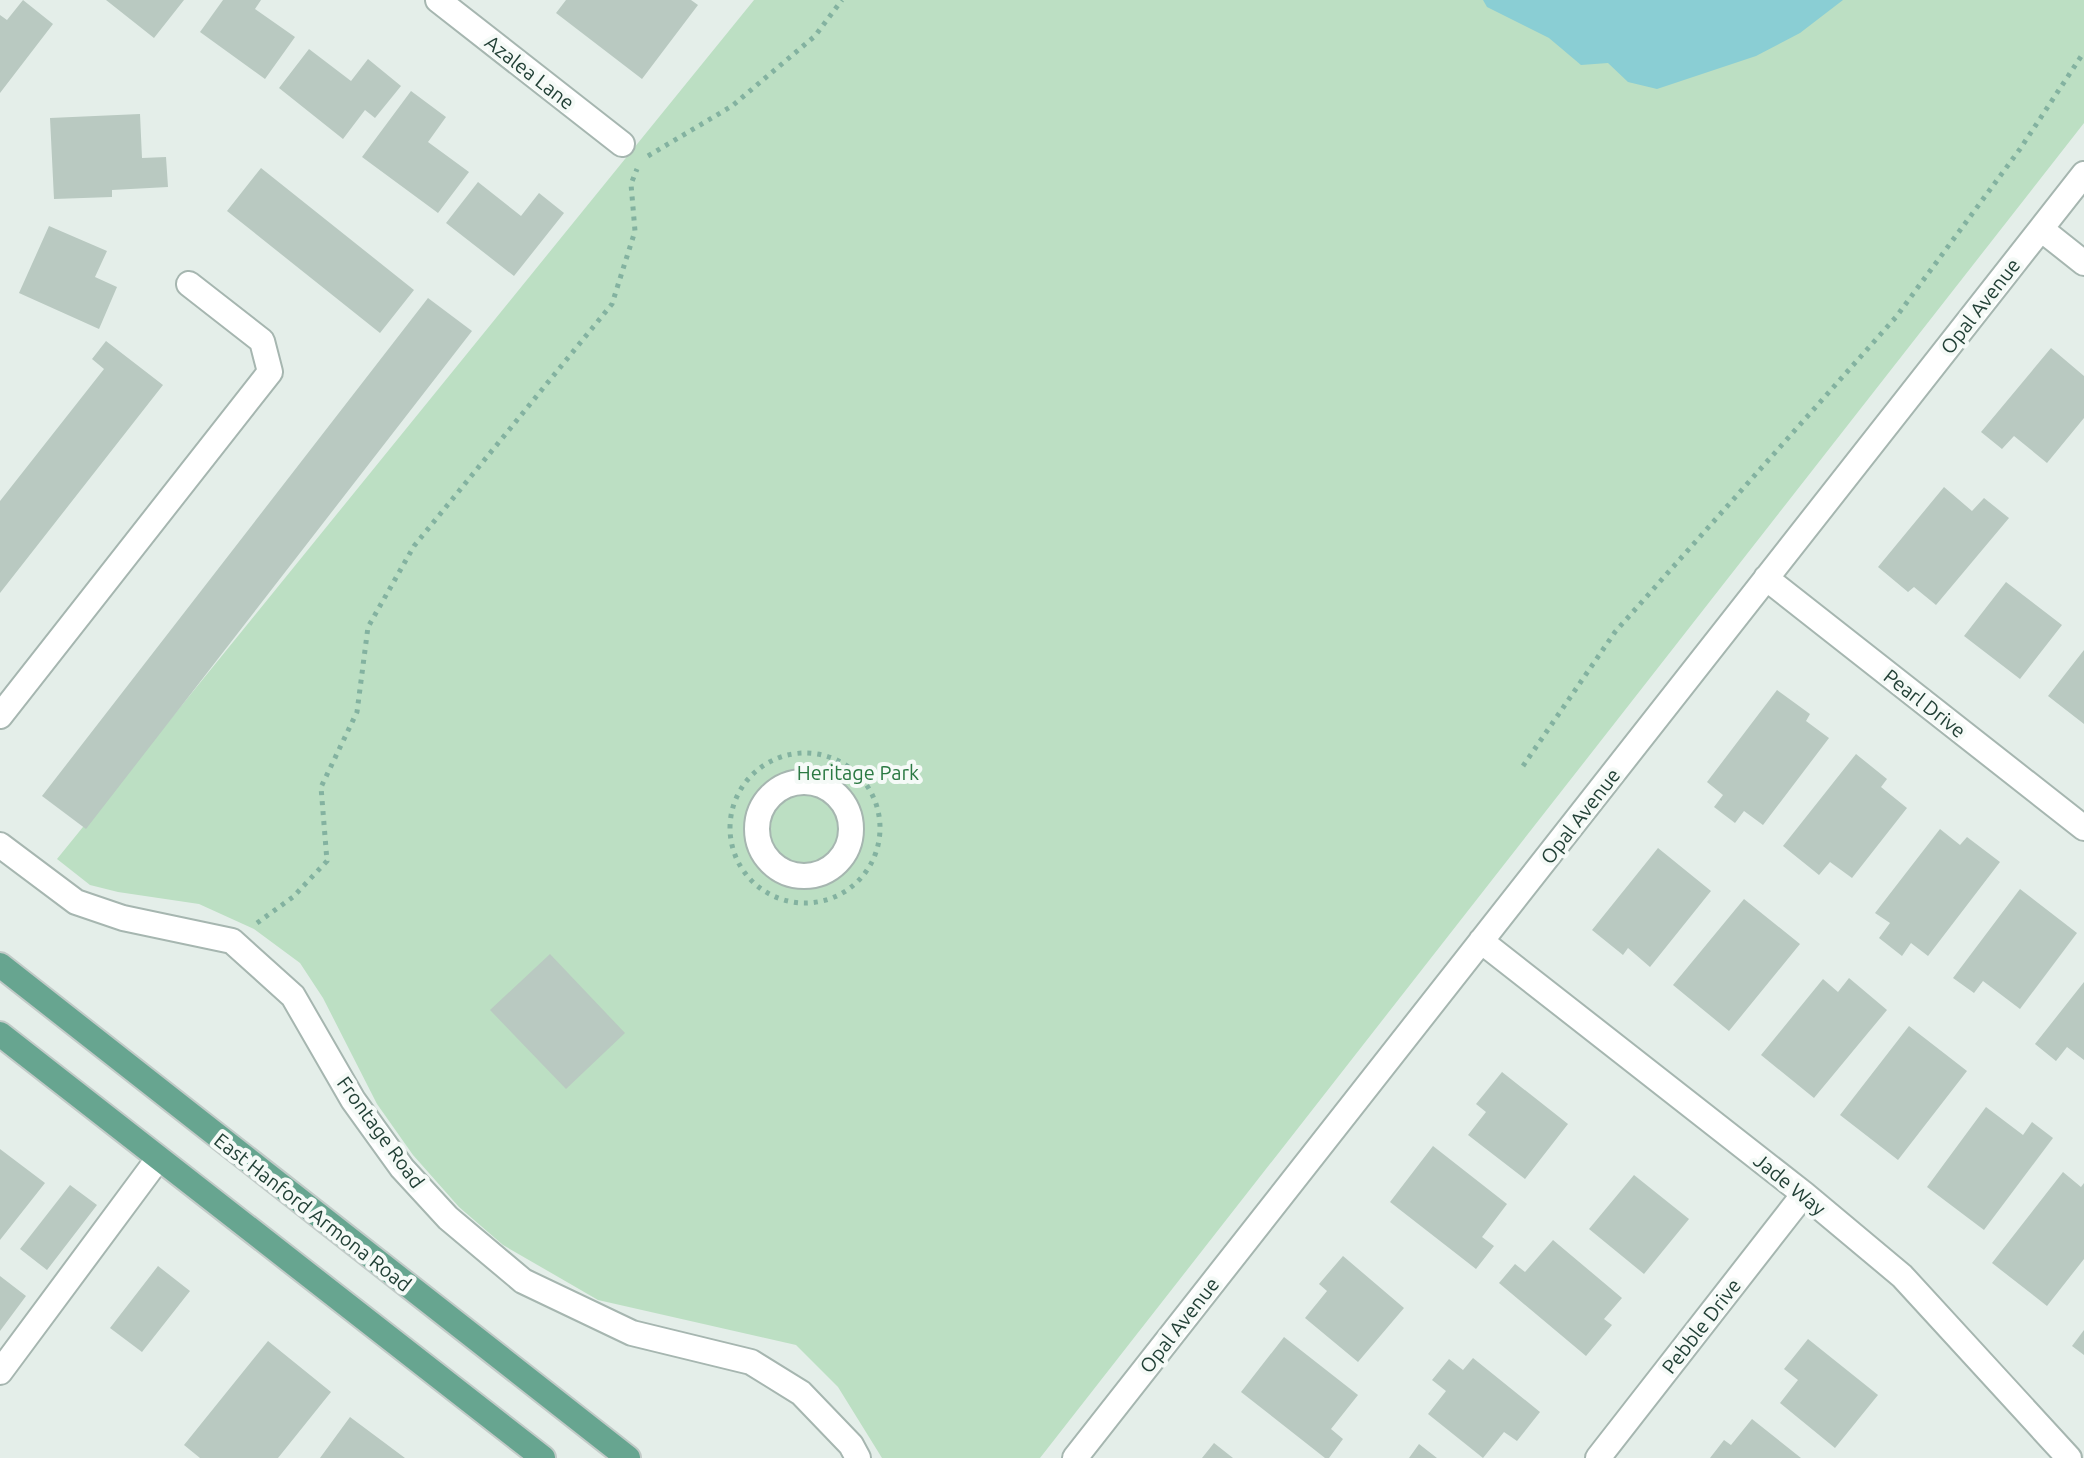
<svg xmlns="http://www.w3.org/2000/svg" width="2084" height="1458" font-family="Ubuntu,sans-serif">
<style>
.green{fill:#bcdfc3}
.water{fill:#8aced4}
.building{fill:#b9c9c1}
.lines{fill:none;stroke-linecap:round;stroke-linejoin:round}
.minor-casing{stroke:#a6b6b0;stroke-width:28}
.major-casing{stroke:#c1cac7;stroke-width:28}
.path{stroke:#83b2a0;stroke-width:5;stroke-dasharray:4 6;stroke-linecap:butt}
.minor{stroke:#fff;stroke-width:24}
.major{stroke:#67a590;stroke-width:24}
.labels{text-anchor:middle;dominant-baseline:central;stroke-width:8;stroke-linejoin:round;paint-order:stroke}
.street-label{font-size:20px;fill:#224036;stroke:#f5faf7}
.park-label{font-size:20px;fill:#2b7943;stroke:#f5faf7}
</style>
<rect width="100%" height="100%" fill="#e4eee9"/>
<path class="green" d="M754 0H2084V123L1040 1458H882L838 1387 796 1345 598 1300 503 1245 459 1207 413 1155 377 1104 323 998 300 963 254 929 199 904 118 892 90 885 57 859Z"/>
<path class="water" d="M1483 0H1843L1800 33 1756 56 1657 89 1628 82 1608 63 1581 65 1549 38 1487 7Z"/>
<path class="building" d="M23 0 53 24 0 93V15L7 20Z
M106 0H184L154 38Z
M223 0H261L255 9 295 37 265 79 200 32Z
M566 0H691L698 5 642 79 556 13Z
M309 49 351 81 368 59 401 86 375 118 365 110 343 139 279 88Z
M411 91 446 117 428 142 469 172 438 213 362 157Z
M140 114 142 158 166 157 168 187 112 190V197L54 199 50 118Z
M261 168 414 290 380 333 227 211Z
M478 182 521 216 539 193 564 213 514 276 446 223Z
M49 226 107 251 95 277 117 287 99 329 19 293Z
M428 298 472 331 86 829 42 796Z
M106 341 163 385 0 593V501L104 369 92 359Z
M2051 348 2084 376V418L2047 463 2014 436 2002 449 1981 432Z
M1944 487 1972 511 1984 498 2009 518 1936 605 1914 587 1908 592 1878 567Z
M2006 582 2062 625 2020 679 1964 636Z
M2084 650V724L2048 696Z
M1777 690 1810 714 1806 721 1829 738 1763 825 1744 811 1735 823 1714 807 1723 795 1707 782Z
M1856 754 1887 779 1881 787 1907 808 1852 878 1830 862 1819 875 1783 846Z
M1940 829 1960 845 1967 837 2000 862 1928 956 1911 943 1902 956 1879 938 1890 923 1875 913Z
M1658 848 1711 891 1650 967 1628 948 1623 955 1592 930Z
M2020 889 2077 933 2020 1009 1983 981 1974 993 1953 978Z
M1744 899 1800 944 1729 1031 1673 985Z
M550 954 625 1033 566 1089 490 1010Z
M1849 978 1887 1010 1814 1098 1761 1055 1823 979 1838 992Z
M2084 982V1060L2067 1047 2056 1061 2035 1044Z
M1909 1026 1967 1071 1898 1160 1840 1115Z
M1502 1072 1568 1124 1525 1179 1468 1135 1486 1112 1476 1104Z
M1986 1107 2023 1135 2032 1122 2053 1138 1984 1230 1927 1187Z
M1433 1146 1507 1204 1482 1237 1494 1246 1476 1269 1390 1202Z
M0 1149 45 1183 0 1240Z
M2063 1172 2081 1187 2084 1183V1259L2047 1306 1992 1263Z
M1634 1175 1689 1219 1644 1274 1589 1229Z
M70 1185 97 1205 47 1270 20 1249Z
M1553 1240 1622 1298 1604 1319 1612 1325 1586 1356 1499 1283 1515 1264 1525 1272Z
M1343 1256 1404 1308 1358 1362 1305 1318 1327 1291 1319 1284Z
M158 1266 190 1291 142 1352 110 1328Z
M0 1276 26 1296 0 1331Z
M2084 1330V1355L2072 1346Z
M1284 1337 1358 1395 1331 1429 1343 1439 1329 1458H1325L1241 1392Z
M1808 1339 1878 1395 1835 1448 1780 1403 1798 1380 1784 1369Z
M268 1341 331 1392 278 1458H200L184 1445Z
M1473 1358 1540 1412 1517 1441 1504 1432 1483 1458 1428 1414 1446 1391 1432 1380 1449 1359 1463 1370Z
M350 1417 405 1458H320Z
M1752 1419 1801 1458H1710L1724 1440 1731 1445Z
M1214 1443 1233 1458H1202Z
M1419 1444 1437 1458H1409Z"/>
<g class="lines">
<g class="minor-casing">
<path id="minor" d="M438 0 622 144
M2041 229 2084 263
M1766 578 2084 828
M0 716 270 372 262 341 189 284
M757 829a47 47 0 1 1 94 0a47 47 0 1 1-94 0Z
M0 845 76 902 123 918 232 941 293 996 353 1100 402 1168 448 1218 523 1281 632 1333 751 1362 801 1393 851 1445 858 1458
M1481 941 1804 1194 1902 1276 2069 1458
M0 1372 158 1159
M1075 1458 2084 174
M1598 1458 1804 1194"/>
</g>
<g class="major-casing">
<path id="major" d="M0 965 628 1458
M0 1034 543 1458"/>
</g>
<path class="path" d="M648 156 732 106 815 36 842 0
M730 828a75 75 0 1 1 150 0a75 75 0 1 1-150 0Z
M1523 766 1615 632 1896 317 2020 149 2084 52
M257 923 293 897 327 861 321 787 357 712 368 627 414 546 612 304 635 231 631 184 637 169"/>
<use href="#minor" class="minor"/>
<use href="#major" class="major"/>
</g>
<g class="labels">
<g class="street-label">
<text transform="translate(530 72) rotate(38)">Azalea Lane</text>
<text transform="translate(1980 306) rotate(-52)">Opal Avenue</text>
<text transform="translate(1925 703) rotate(38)">Pearl Drive</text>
<text transform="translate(1580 816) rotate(-52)">Opal Avenue</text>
<text transform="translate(381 1132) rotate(54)">Frontage Road</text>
<text transform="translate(1790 1184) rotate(39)">Jade Way</text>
<text transform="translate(313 1212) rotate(38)">East Hanford Armona Road</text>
<text transform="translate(1179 1325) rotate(-52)">Opal Avenue</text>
<text transform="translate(1701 1326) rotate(-52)">Pebble Drive</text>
</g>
<g class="park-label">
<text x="858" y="772">Heritage Park</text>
</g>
</g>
</svg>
